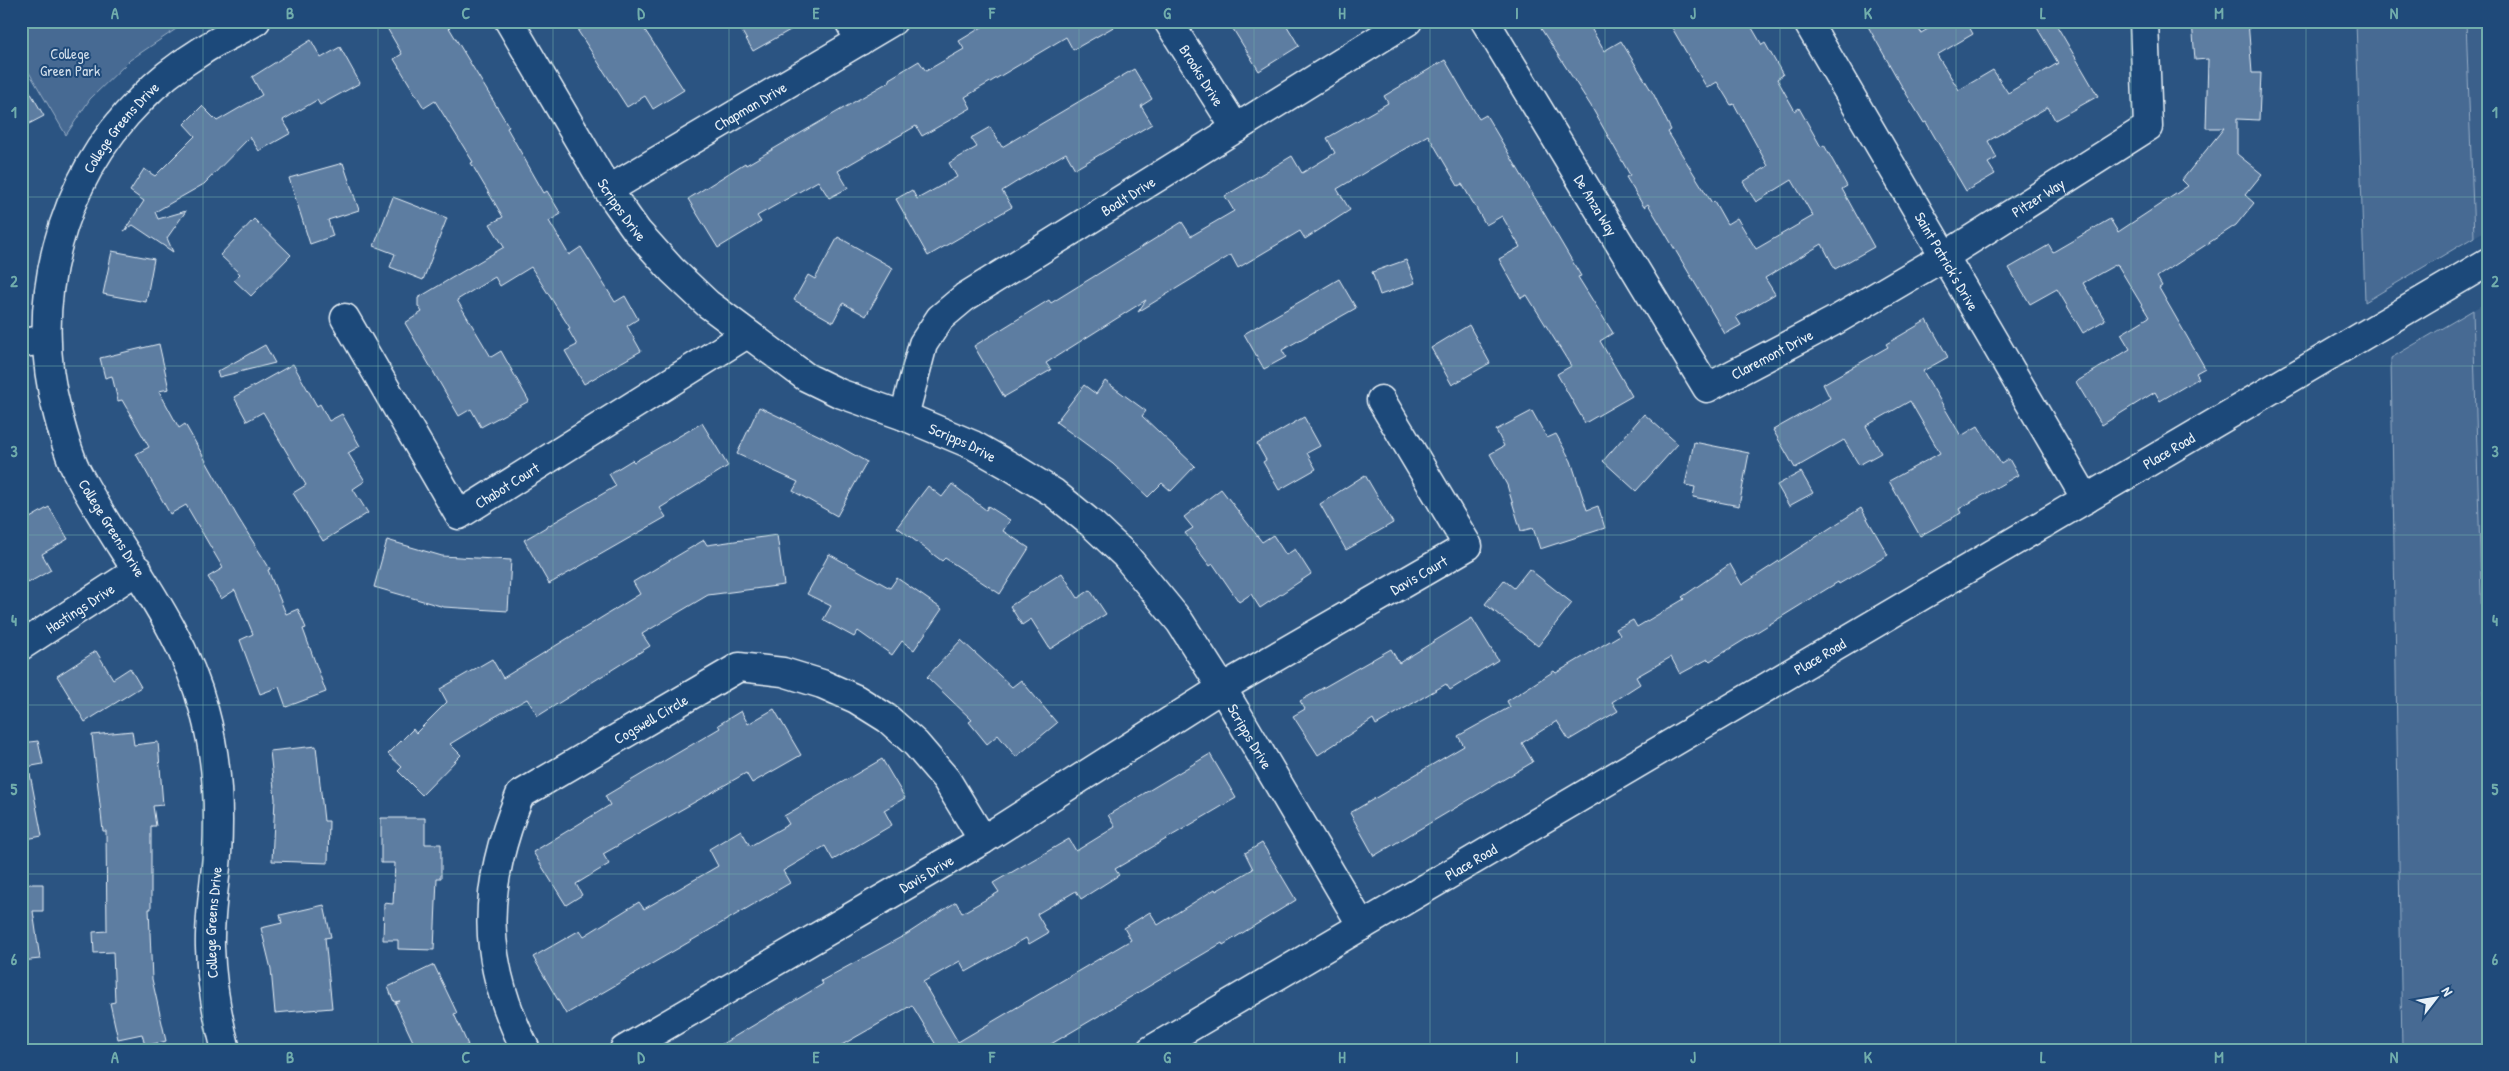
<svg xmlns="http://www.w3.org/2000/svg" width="2509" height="1071" font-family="'Patrick Hand',sans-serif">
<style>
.built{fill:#3a608b}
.green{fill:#476b93;stroke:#98aec6}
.building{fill:#5d7da1;stroke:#e8f1f8}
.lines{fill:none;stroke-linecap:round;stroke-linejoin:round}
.minor-casing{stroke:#e8f1f8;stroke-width:31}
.minor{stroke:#1f4a7a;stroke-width:28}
.grid{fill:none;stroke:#71adac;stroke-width:1;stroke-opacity:0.55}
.labels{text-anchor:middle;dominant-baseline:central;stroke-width:4;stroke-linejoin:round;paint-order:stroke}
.park-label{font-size:15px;fill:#d0dde9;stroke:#1f4a7a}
.street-label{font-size:15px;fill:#e8f1f8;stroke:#1f4a7a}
.neatline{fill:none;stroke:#71adac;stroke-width:2}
.grid-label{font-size:16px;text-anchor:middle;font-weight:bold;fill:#71adac}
</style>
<rect width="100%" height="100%" fill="#2b5482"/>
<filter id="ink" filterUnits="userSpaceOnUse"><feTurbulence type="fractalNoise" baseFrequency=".02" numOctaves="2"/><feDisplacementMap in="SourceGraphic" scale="10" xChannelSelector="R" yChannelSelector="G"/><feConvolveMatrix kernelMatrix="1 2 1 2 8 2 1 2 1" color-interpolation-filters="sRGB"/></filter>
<g filter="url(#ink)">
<path class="built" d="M2466 21H2488V229L2474 237Z
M2488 301V838L2473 310Z"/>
<path class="green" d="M21 21H188L130 60 90 99 66 135 21 59Z
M2356 21H2466L2474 237 2365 302Z
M2473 310 2488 838V1050H2402L2391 358Z"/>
<path class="building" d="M383 21H445L509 127 507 128 544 193 547 191 561 214 549 221 569 255 581 247 615 302 625 296 638 319 627 326 641 351 584 384 565 351 577 345 568 329 570 328 531 267 500 286 495 277 457 300 491 357 501 351 529 401 481 427 471 409 459 416 405 323 422 312 418 306V298L504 247 490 224 503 217 471 163 473 162 435 101 424 108 394 59 402 54Z
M594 21H639L684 90 653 109 645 96 627 107 578 31Z
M736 21H806L753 51Z
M992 21H1124L1073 50 1066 37 965 97 971 108 922 136 916 126 838 171 848 188 829 198 818 181 757 216 761 222 718 248 688 199 745 163 746 165 890 81 889 79 919 61 926 71 964 49 959 41Z
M1228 21H1284L1299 46 1259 71Z
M1536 21H1587L1604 51 1621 41 1654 95 1671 130 1668 132 1712 203 1714 201 1727 224 1737 218 1756 249 1813 216 1792 180 1756 202 1743 182 1768 166 1734 104 1731 105 1717 82 1707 88 1668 21H1748L1762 45 1765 43 1783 75 1777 79 1795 111 1799 108 1821 147 1824 145 1847 186 1842 189 1874 247 1835 269 1822 244 1765 278 1775 294 1736 317 1741 325 1725 334 1648 204 1644 207 1626 177 1630 175 1591 106Z
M1865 21H1915L1921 33 1942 21H1966L1973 34 1937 55 1959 90 1993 70 2008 93 2058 63 2033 21H2054L2098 96 2055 120 2048 107 1988 141 1997 158 1988 163 1995 174 1966 191 1926 122 1924 123 1901 85Z
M2192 21H2248L2252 73H2261L2259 120 2237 119V154L2262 174 2245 195 2254 203 2236 225 2157 277 2162 286 2159 288 2205 368 2196 373 2199 378 2160 401 2155 392 2102 425 2076 382 2130 349 2121 334 2149 317 2117 264 2083 283 2105 320 2083 333 2057 289 2030 304 2009 268 2049 245 2053 252 2110 219 2118 232 2188 186 2182 180 2224 128H2206L2208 59 2195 60Z
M311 40 321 58 340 47 360 83 320 105 317 100 283 120 291 133 259 151 250 137 204 184 155 212 158 219 186 211 167 238 173 252 133 225 124 231 144 201 130 191 144 169 155 176 195 136 184 124 202 106 217 121 262 95 252 77Z
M1445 60 1479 119 1486 115 1581 276 1578 277 1613 333 1600 341 1632 396 1585 423 1557 374 1571 366 1527 295 1521 298 1499 259 1520 247 1502 216 1486 225 1462 184 1458 186 1428 135 1337 189 1350 210 1305 239 1300 231 1238 268 1231 255 1138 312 1146 300 1046 363 1051 370 1004 397 974 346 1049 300 1051 303 1182 222 1191 236 1234 211 1225 196 1292 156 1302 173 1335 153 1327 138 1388 103 1384 96Z
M1134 69 1152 99 1141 106 1152 124 1075 169 1066 153 1021 179 1002 191 1012 207 928 256 896 199 912 190 917 199 957 177 949 163 977 147 971 138 990 127 1002 147Z
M21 76 44 116 21 128Z
M343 163 359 210 328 220 333 236 310 244 289 178Z
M393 197 447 218 423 280 390 267 395 254 374 246Z
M254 219 291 255 251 296 234 280 240 274 220 255Z
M838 237 893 268 866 316 843 303 833 322 794 300 808 275 815 279Z
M112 251 154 259 146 302 103 294Z
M1406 260 1415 283 1380 295 1372 272Z
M1339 279 1356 308 1282 350 1286 357 1264 369 1244 334Z
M1927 320 1948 357 1923 371 1961 436 1978 426 2001 464 2009 459 2018 475 1959 509 1961 513 1920 536 1889 481 1940 453 1910 401 1866 426 1881 453 1859 465 1844 440 1795 468 1773 430 1830 398 1823 384 1888 347 1886 344Z
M1469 325 1490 363 1452 385 1431 348Z
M159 344 169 389 159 391 179 428 185 424 237 516 270 569 268 570 286 614 298 609 306 628 303 629 326 692 286 707 279 687 260 694 240 640 253 634 235 590 221 599 208 577 223 568 186 505 170 514 136 454 149 447 122 400 118 401 112 376 105 378 100 358Z
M265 345 275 363 219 377 217 372Z
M293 364 317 406 320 404 329 421 342 414 360 446 348 453 365 481 353 489 368 513 323 541 293 493 306 485 263 412 247 421 234 397Z
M1105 381 1146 411 1142 416 1195 466 1171 491 1162 483 1148 497 1113 464 1056 422 1084 385 1096 394Z
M759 407 822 437 867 462 837 516 793 491 798 482 737 454Z
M1532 411 1547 438 1556 434 1571 461 1587 510 1598 506 1605 528 1540 549 1533 528 1521 531 1507 485 1490 454 1504 446 1496 430Z
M1644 414 1678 444 1636 491 1603 461Z
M1304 417 1320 446 1307 453 1316 469 1279 490 1263 462 1266 460 1257 444Z
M702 423 728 466 660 508 666 517 549 584 524 540 616 486 609 474 632 460 634 462Z
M1694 442 1749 453 1739 506 1693 497 1695 487 1685 485Z
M1801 472 1813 493 1789 506 1777 485Z
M1365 475 1393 523 1346 550 1320 504Z
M952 484 986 510 988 506 1010 520 1003 531 1029 548 1000 594 945 558 942 561 897 527 928 486 942 497Z
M1221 489 1262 542 1273 535 1286 555 1295 549 1311 574 1260 608 1251 594 1239 602 1213 564 1210 566 1185 533 1193 528 1184 517Z
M49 507 68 539 42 554 51 570 28 583 21 572V518L23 522Z
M1861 508 1888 555 1839 584 1838 582 1710 661 1708 659 1680 674 1671 657 1636 677 1640 684 1612 702 1618 711 1569 740 1557 721 1522 743 1533 762 1374 856 1350 813 1464 746 1458 736 1510 707 1507 701 1554 671 1556 673 1620 635 1616 629 1633 620 1637 627 1684 599 1682 597 1730 564 1742 585Z
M777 535 784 585 708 595 642 634 650 646 538 716 527 699 491 719 450 744 461 755 422 795 398 771 402 767 388 754 413 729 416 733 447 702 440 689 492 659 503 678 640 594 633 582 704 540 707 545Z
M387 540 442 556 511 560 508 611 444 607 374 587Z
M829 554 890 588 897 578 942 609 914 650 902 641 892 655 858 631 854 637 823 620 831 606 807 594Z
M1529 569 1572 603 1538 646 1485 604 1504 580 1514 588Z
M1062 573 1078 598 1090 590 1106 614 1050 649 1031 619 1022 625 1010 606Z
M1472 618 1498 660 1450 690 1446 684 1376 725 1373 719 1318 755 1293 716 1305 709 1300 701 1391 649 1399 663Z
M961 640 1012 687 1021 680 1057 723 1016 757 998 735 987 744 969 722 972 720 927 677Z
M96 651 113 679 130 668 141 687 85 722 57 676Z
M774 709 801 755 752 783 746 773 603 854 609 864 576 884 582 895 566 905 533 852 610 805 605 796 720 728 718 725 741 711 748 724Z
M132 731 134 745 158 742 163 805 153 806 156 826H151V909H149L152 979 166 1041 145 1046 142 1034 118 1039 110 1003 115 1002 113 952 94 953 93 932 107 931 106 831H103L92 735Z
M38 741 43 764 21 768V743Z
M316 746 324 821H329L328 863 272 861 275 799 270 751Z
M1210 754 1236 798 1115 869 1119 875 1081 899 1076 891 1037 914 1048 933 1029 944 1026 938 966 972 960 961 923 982 958 1042 1131 940 1124 928 1150 912 1158 925 1215 889 1216 891 1253 869 1245 853 1262 843 1296 900 1223 945 1222 943 1041 1050H939L912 1005 833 1050H712L823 984 821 981 907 934 956 902 962 913 999 892 993 883 1069 839 1076 851 1115 827 1108 815Z
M882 759 905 798 884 810 892 825 833 860 825 846 783 871 790 883 566 1014 533 957 580 930 584 936 639 902 644 909 718 866 709 849 741 830 750 846 789 824 784 816Z
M30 774 42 836 21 840V775Z
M381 818H425V844H441V878H437L434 950 398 949V940H383L384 903 393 904 395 863H381Z
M21 884H43V911H33L40 959 21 961Z
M324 905 331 937 325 938 332 1008 275 1013 271 969 261 928 282 923 280 915Z
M434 965 457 1013 454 1014 468 1045 456 1050H417L395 1003 400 1001 394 1002 388 987Z"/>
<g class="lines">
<g class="minor-casing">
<g id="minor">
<path id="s1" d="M509 21 608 190 637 231 672 270 708 304 806 377 839 393 904 416 973 445 1012 467 1054 493 1093 525 1125 555 1180 622 1222 688 1362 926"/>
<path d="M849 21 860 41"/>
<path id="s2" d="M1168 21 1236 129"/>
<path id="s3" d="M1485 21 1707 388 1836 320 1945 256 2148 127 2144 21"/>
<path id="s4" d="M1807 21 2086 499"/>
<path id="s5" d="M608 190 893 21"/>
<path id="s6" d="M345 318 459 515 747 334"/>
<path d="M21 343 46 340"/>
<path id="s7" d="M904 416 923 344 940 318 965 297 1408 21"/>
<path id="s8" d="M21 646 138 570"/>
<path id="s9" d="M226 1050C217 1016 211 981 210 947 209 915 215 885 217 854 220 805 217 757 204 710 180 619 118 552 76 470 68 453 63 434 58 415 28 304 59 181 141 99 158 81 179 65 200 52 217 40 238 32 256 21"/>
<path id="s10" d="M526 1050C480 960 482 887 520 795L739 667 783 672 822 684 856 699 888 719 916 744 946 779 983 840"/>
<path id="s11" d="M624 1050 983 840 1222 688 1468 546 1381 400"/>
<path id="s12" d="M1151 1050 2488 262"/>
</g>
</g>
<use href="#minor" class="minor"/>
</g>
</g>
<path class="grid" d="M203 21V1050M378 21V1050M553 21V1050M729 21V1050M904 21V1050M1079 21V1050M1254 21V1050M1430 21V1050M1605 21V1050M1780 21V1050M1956 21V1050M2131 21V1050M2306 21V1050M21 197H2488M21 366H2488M21 535H2488M21 705H2488M21 874H2488"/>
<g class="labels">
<g class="park-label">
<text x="70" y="53">College<tspan x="70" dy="17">Green Park</tspan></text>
</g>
<g class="street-label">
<text stroke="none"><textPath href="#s2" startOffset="64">Brooks Drive</textPath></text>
<text stroke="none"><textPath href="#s5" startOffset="165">Chapman Drive</textPath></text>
<text stroke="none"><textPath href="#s9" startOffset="981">College Greens Drive</textPath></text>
<text stroke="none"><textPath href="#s7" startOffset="330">Boalt Drive</textPath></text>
<text stroke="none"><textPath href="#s3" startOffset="811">Pitzer Way</textPath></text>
<text stroke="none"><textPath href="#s3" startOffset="215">De Anza Way</textPath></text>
<text stroke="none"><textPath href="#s1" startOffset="220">Scripps Drive</textPath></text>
<text stroke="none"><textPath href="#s4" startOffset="278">Saint Patrick's Drive</textPath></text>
<text stroke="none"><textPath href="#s3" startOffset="502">Claremont Drive</textPath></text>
<text stroke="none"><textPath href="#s1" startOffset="640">Scripps Drive</textPath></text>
<text stroke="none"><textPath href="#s12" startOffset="1181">Place Road</textPath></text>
<text stroke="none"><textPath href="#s6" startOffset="284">Chabot Court</textPath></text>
<text transform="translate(112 528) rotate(58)">College Greens Drive</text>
<text stroke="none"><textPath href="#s11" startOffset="926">Davis Court</textPath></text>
<text stroke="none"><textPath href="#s8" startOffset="70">Hastings Drive</textPath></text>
<text stroke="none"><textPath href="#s12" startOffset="776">Place Road</textPath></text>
<text stroke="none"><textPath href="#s10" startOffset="416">Cogswell Circle</textPath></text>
<text stroke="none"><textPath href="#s1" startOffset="1060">Scripps Drive</textPath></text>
<text stroke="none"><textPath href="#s12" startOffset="371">Place Road</textPath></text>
<text stroke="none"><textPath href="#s11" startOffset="350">Davis Drive</textPath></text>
<text stroke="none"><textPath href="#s9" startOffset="129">College Greens Drive</textPath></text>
</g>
</g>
<rect width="2509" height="1071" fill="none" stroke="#1f4a7a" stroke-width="55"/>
<g transform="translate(2436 998) rotate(59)" stroke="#1f4a7a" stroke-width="4" paint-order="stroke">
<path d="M0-4L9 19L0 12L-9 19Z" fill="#e8f1f8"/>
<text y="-8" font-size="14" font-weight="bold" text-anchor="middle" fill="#e8f1f8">N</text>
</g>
<rect x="28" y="28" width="2454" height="1016" class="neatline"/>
<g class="grid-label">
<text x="115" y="19">A</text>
<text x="290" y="19">B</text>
<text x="466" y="19">C</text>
<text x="641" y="19">D</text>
<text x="816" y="19">E</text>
<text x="992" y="19">F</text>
<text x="1167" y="19">G</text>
<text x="1342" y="19">H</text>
<text x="1517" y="19">I</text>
<text x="1693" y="19">J</text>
<text x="1868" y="19">K</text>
<text x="2043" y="19">L</text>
<text x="2219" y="19">M</text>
<text x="2394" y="19">N</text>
<text x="14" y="118">1</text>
<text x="2495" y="118">1</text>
<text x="14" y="287">2</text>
<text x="2495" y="287">2</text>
<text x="14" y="457">3</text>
<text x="2495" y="457">3</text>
<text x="14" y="626">4</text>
<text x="2495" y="626">4</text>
<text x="14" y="795">5</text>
<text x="2495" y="795">5</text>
<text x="14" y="965">6</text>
<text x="2495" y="965">6</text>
<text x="115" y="1063">A</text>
<text x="290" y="1063">B</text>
<text x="466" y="1063">C</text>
<text x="641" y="1063">D</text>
<text x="816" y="1063">E</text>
<text x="992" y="1063">F</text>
<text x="1167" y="1063">G</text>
<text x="1342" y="1063">H</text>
<text x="1517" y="1063">I</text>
<text x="1693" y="1063">J</text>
<text x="1868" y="1063">K</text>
<text x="2043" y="1063">L</text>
<text x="2219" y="1063">M</text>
<text x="2394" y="1063">N</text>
</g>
</svg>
